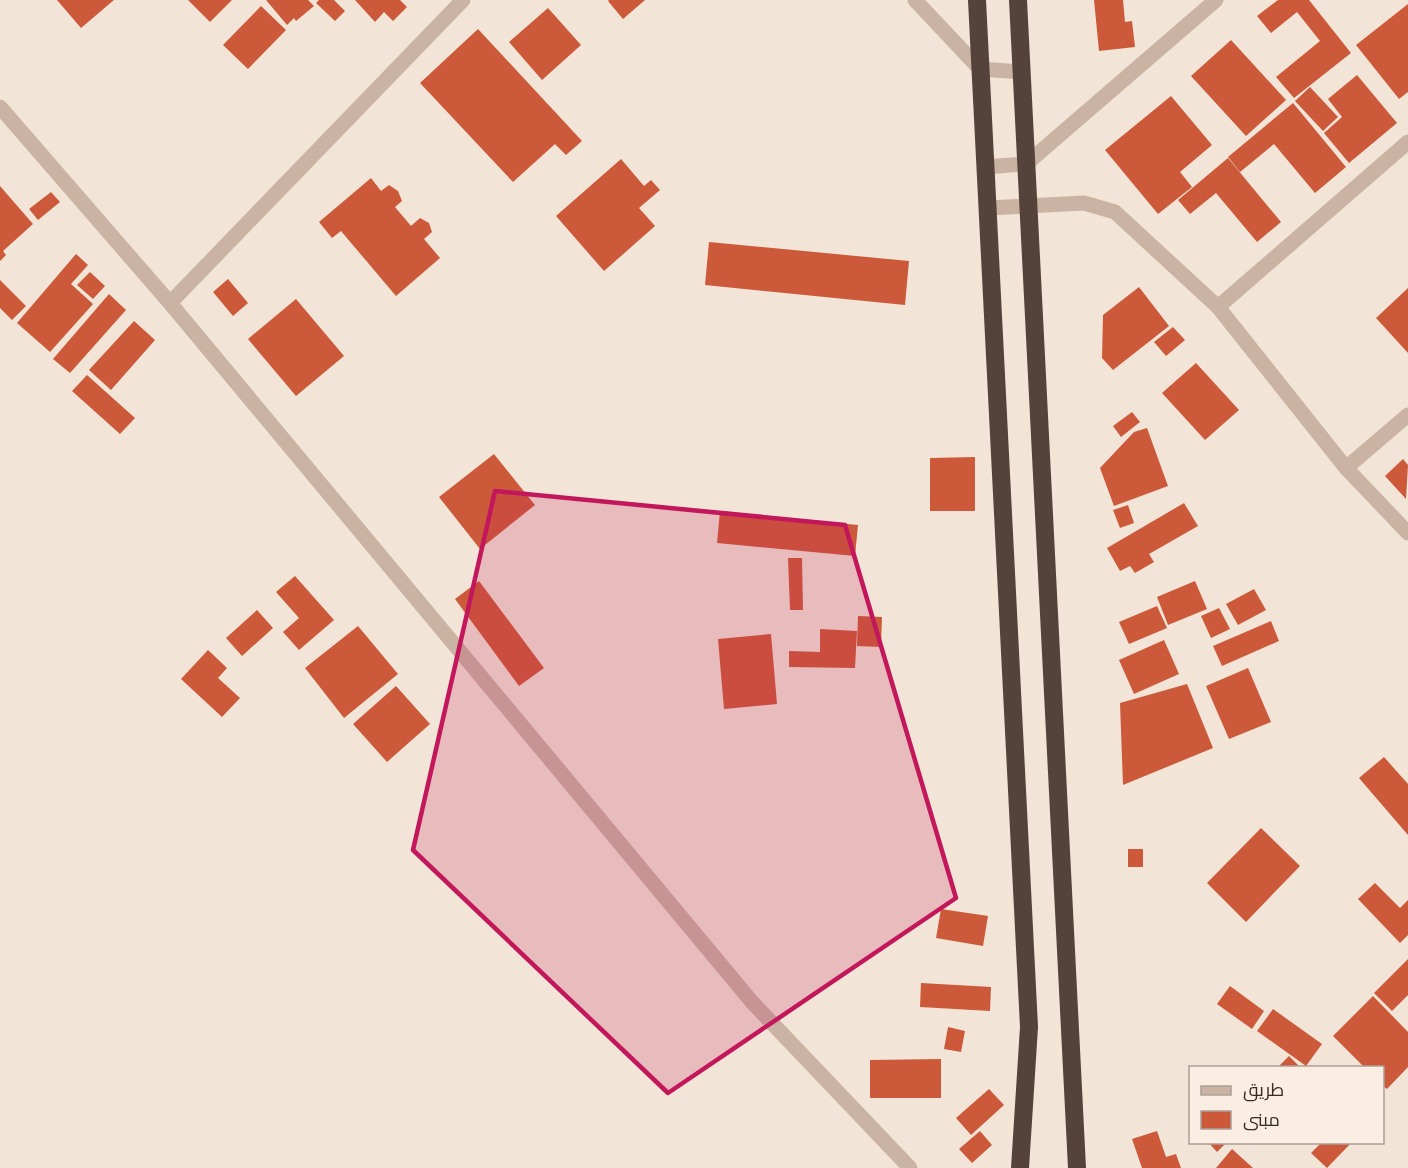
<svg xmlns="http://www.w3.org/2000/svg" width="1408" height="1168" font-family="Cabin,Cairo,sans-serif">
<style>
.building{fill:#cc5a3a}
.lines{fill:none;stroke-linecap:round;stroke-linejoin:round}
.street{stroke:#cab3a2;stroke-width:15}
.highway{stroke:#55433b;stroke-width:18}
.marked{fill:#c2185b;fill-opacity:0.2;stroke:#c2185b;stroke-width:4.5;stroke-linejoin:round}
</style>
<rect width="100%" height="100%" fill="#f2e4d6"/>
<path class="building" d="M57 0H114L81 28Z
M188 0H232L210 22Z
M266 0H308L314 6 296 21 294 18 287 25Z
M319 0H334L345 11 335 21 316 3Z
M355 0H400L407 7 393 21 384 12 375 22Z
M609 0H645L623 19 608 1Z
M1094 0H1123L1125 22 1132 21 1135 47 1099 51Z
M1278 0H1309L1351 53 1294 98 1276 77 1320 41 1297 12 1271 33 1257 16Z
M1408 4V92L1399 99 1356 45Z
M261 6 286 30 248 69 223 45Z
M548 8 581 45 542 80 509 42Z
M478 29 582 141 566 155 555 144 513 182 420 83Z
M1231 40 1286 100 1246 136 1191 76Z
M1357 75 1397 123 1349 163 1324 133 1342 117 1328 99Z
M1310 87 1338 117 1323 131 1295 101Z
M1171 96 1212 145 1180 172 1192 187 1158 214 1105 150Z
M1293 103 1346 167 1315 193 1274 144 1240 172 1228 157Z
M1228 158 1281 222 1257 242 1216 193 1190 214 1178 200Z
M621 159 644 186 651 180 660 190 639 208 655 226 604 271 556 216Z
M371 178 381 191 389 185 398 191 402 201 395 207 411 226 420 218 429 223 432 232 424 239 440 258 396 296 341 231 332 238 319 222Z
M0 186 33 224 3 251 6 255 0 261Z
M51 192 60 202 38 220 29 209Z
M709 242 909 261 905 305 705 285Z
M76 254 88 265 71 284 93 304 50 352 17 323Z
M90 272 105 286 93 299 77 285Z
M228 279 248 303 233 316 213 292Z
M0 280 26 306 12 320 0 308Z
M1139 287 1169 326 1113 370 1102 358 1103 315Z
M1408 288V353L1376 318Z
M109 294 126 310 70 373 53 359Z
M296 299 344 356 296 396 248 339Z
M134 321 155 340 111 390 89 370Z
M1173 327 1185 340 1166 356 1154 342Z
M1196 363 1239 410 1205 440 1162 393Z
M87 375 135 418 120 434 72 391Z
M1132 412 1140 422 1121 437 1113 426Z
M1147 428 1168 486 1114 506 1100 468 1134 432Z
M494 454 535 505 480 549 439 497Z
M975 457V511H930V458Z
M1403 459 1408 465 1406 499 1385 476Z
M1184 503 1198 526 1149 554 1154 562 1135 573 1130 566 1120 571 1107 548Z
M1128 505 1134 523 1120 528 1113 510Z
M720 511 858 525 855 556 717 543Z
M788 558H802L803 610H790Z
M295 576 334 620 299 650 283 632 299 618 276 592Z
M479 581 544 668 519 686 455 599Z
M1195 581 1207 609 1168 625 1157 597Z
M1254 589 1266 610 1238 625 1226 604Z
M1157 606 1167 628 1129 644 1119 622Z
M1219 608 1230 629 1211 638 1201 616Z
M257 610 273 628 242 656 226 638Z
M858 616 882 617 881 647 857 646Z
M1271 621 1279 641 1222 666 1213 646Z
M358 626 398 674 344 718 305 668Z
M820 629 857 631 855 668 789 667V651L820 652Z
M771 634 777 704 724 709 718 639Z
M1164 640 1179 674 1134 694 1119 660Z
M208 650 227 668 218 678 240 698 222 717 181 679Z
M1248 668 1271 722 1229 739 1206 686Z
M1187 684 1213 748 1123 785 1120 703Z
M396 686 430 724 387 762 353 724Z
M1384 757 1408 784V835L1359 778Z
M1261 828 1300 866 1246 922 1207 883Z
M1128 849H1143V867H1128Z
M1375 883 1400 908 1408 900V935L1400 943 1358 899Z
M941 909 988 916 983 946 936 938Z
M1408 959V995L1392 1011 1374 993Z
M921 983 991 987 990 1011 920 1007Z
M1230 986 1264 1011 1252 1029 1217 1004Z
M1373 996 1408 1032V1067L1387 1089 1382 1085V1068H1365L1333 1036Z
M1273 1009 1322 1044 1306 1066 1257 1031Z
M948 1027 965 1031 961 1052 944 1049Z
M1289 1056 1301 1068H1277Z
M941 1059V1098H870V1060Z
M989 1089 1004 1105 971 1135 956 1118Z
M980 1131 992 1145 972 1163 959 1149Z
M1157 1131 1166 1157 1176 1154 1181 1168H1142L1132 1139Z
M1208 1142H1227L1217 1152Z
M1322 1142H1352L1327 1168 1311 1153Z
M1232 1149 1253 1168H1216Z"/>
<g class="lines">
<path class="street" d="M915 0 980 69 1022 72
M0 107 170 303 752 1002 910 1168
M985 167 1026 164 1216 0
M987 208 1084 203 1115 212 1218 307 1346 468 1408 533
M170 303 463 0
M1218 307 1408 142
M1346 468 1408 415"/>
<path class="highway" d="M977 0 1029 1027 1020 1168
M1018 0 1077 1168"/>
</g>
<path class="marked" d="M495 491 845 525 956 898 668 1093 413 850Z"/>
<rect x="1189" y="1066" width="195" height="78" fill="#faeee2" stroke="#ab9f96" stroke-width="1.5"/>
<rect x="1201" y="1086" width="30" height="9" fill="#cab3a2" stroke="#ab9f96" stroke-width="1.5"/>
<text x="1243" y="1096" font-size="18" fill="#342925">طريق</text>
<rect x="1201" y="1111" width="30" height="18" fill="#cc5a3a" stroke="#ab9f96" stroke-width="1.5"/>
<text x="1243" y="1126" font-size="18" fill="#342925">مبنى</text>
</svg>
